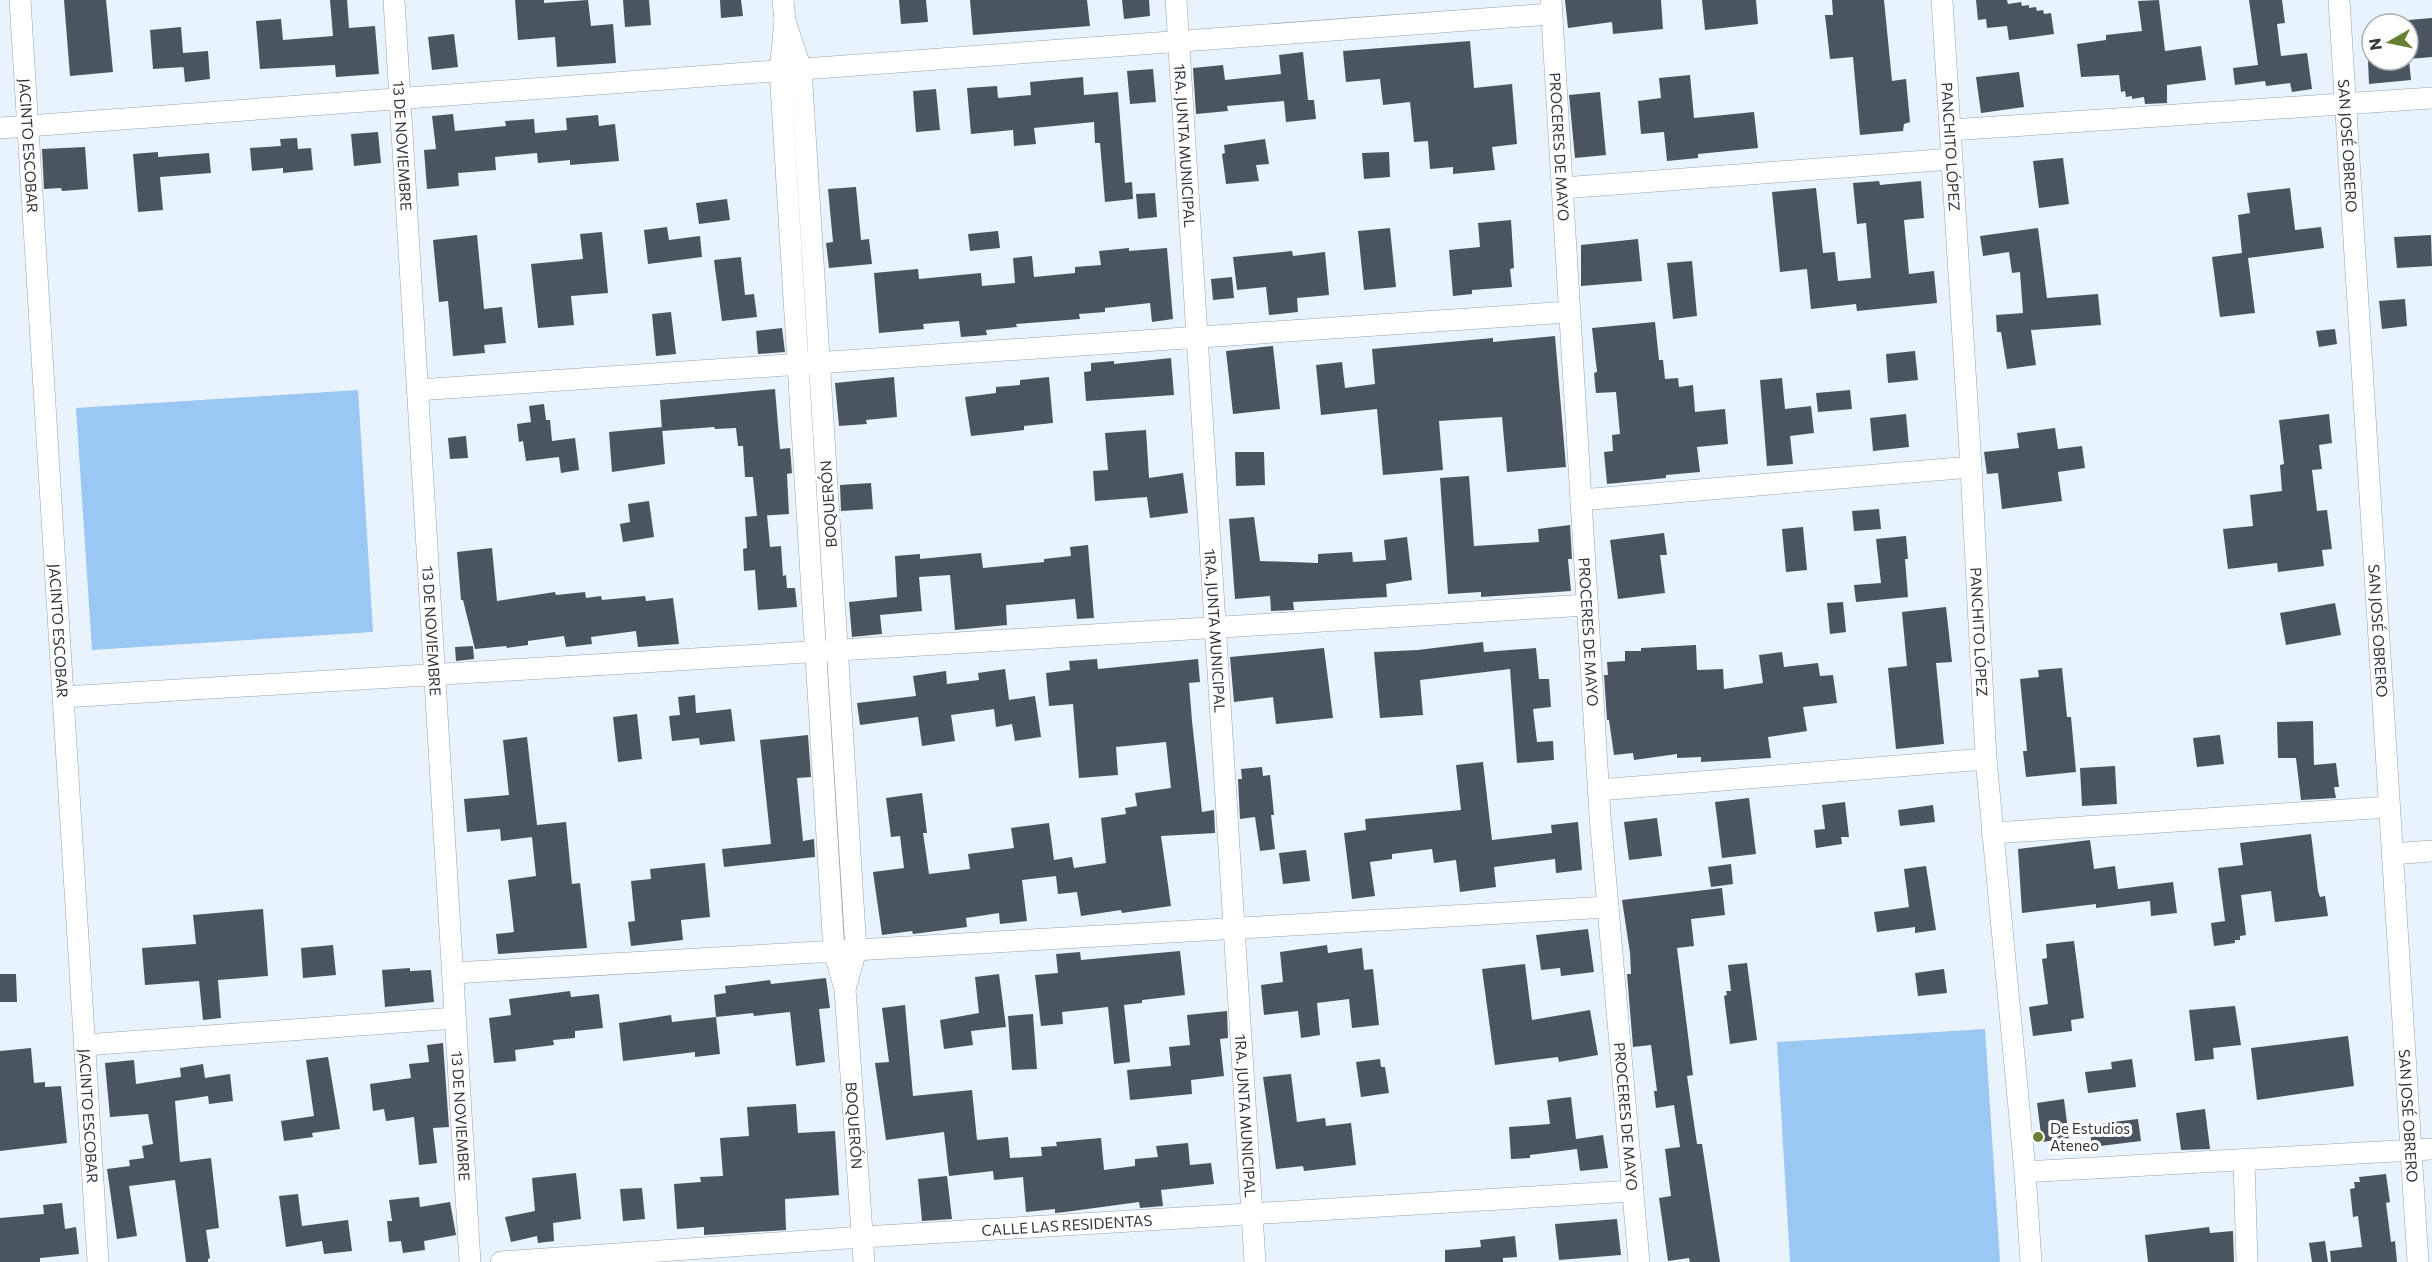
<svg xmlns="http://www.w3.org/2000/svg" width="2432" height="1262" font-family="Commissioner,sans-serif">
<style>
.green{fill:#9ac7f3}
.building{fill:#4a555f}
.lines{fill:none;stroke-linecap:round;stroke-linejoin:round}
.minor-casing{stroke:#97a3ae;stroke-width:22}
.minor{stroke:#fff;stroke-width:21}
.poi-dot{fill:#678134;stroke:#fff;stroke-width:2}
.labels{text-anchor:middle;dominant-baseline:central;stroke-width:6;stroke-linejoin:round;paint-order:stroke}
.street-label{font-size:15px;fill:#33383d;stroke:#fff}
.poi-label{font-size:15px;fill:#33383d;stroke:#fff;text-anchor:start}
</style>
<rect width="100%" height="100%" fill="#e9f3fd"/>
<path class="green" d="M358 390 373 632 92 650 76 408Z
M1985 1029 2000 1262H1790L1777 1042Z"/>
<path class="building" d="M64 0H106L113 72 70 76Z
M330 0H347L349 28 375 26 379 74 336 77 335 65 260 69 256 21 281 19 283 40 333 36Z
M515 0H544V3L588 0 591 26 613 24 616 63 557 67 555 37 518 40Z
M623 0H649L651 25 625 27Z
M720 0H741L743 16 721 18Z
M899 0H926L928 22 901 24Z
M970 0H1087L1090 26 973 35Z
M1122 0H1149L1150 16 1124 19Z
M1565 0H1661L1663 29 1613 34 1612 22 1568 28Z
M1702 0H1756L1758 24 1705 30Z
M1832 0H1884L1892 81 1906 79 1910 122 1904 124 1903 131 1860 135 1853 57 1830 59 1825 15H1833Z
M1976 0H2007L2008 4 2021 2 2022 6 2029 5V8L2036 7 2037 11 2043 10 2044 14 2051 13 2054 34 2009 40 2007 26 1987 28 1986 19 1978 20Z
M2159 0 2165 51 2201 46 2206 80 2167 85V103L2145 104 2144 97 2132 99V96L2126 97 2125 91 2121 92 2119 75 2081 77 2077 44 2106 40V35L2142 31 2138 1Z
M2249 0H2282L2285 23 2277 24 2281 56 2307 53 2312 89 2292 92 2290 83 2266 86 2265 81 2235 85 2233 68 2258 65Z
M2432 18V57L2408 59V20Z
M181 27 183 53 208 51 210 79 185 82 183 61 184 67 153 69 150 30Z
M454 34 458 67 432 70 428 37Z
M1470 41 1474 88 1512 84 1517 144 1492 147 1495 170 1453 174V167L1430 169 1428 141 1414 142 1410 102 1383 105 1380 79 1346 82 1343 51Z
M1303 52 1308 100H1314L1316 119 1286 122 1284 101 1227 106 1228 111 1196 114 1193 68 1223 65 1225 80 1281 74 1279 55Z
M2368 60H2409L2411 80 2369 84Z
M1153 69 1156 102 1130 104 1127 71Z
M2019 72 2024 107 1981 113 1976 77Z
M1690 75 1694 118 1754 112 1758 148 1698 154V158L1667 161 1664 132 1641 134 1638 101 1661 98 1659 78Z
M1083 77 1084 95 1118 92 1125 183 1132 182 1133 199 1105 202 1100 143H1095L1094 122 1034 128 1036 144 1014 146 1013 130 971 134 967 88 997 86 998 98 1031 95 1030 82Z
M936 89 940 130 916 132 913 91Z
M1600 92 1606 155 1575 158 1569 95Z
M453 114 455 131 506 126 505 121 534 119 535 133 567 130 566 118 598 115 599 126 615 124 619 161 570 165V160L538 163 537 153 495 157 496 170 458 173 459 186 427 189 424 150 436 149 432 116Z
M378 132 381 163 354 166 351 134Z
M297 138 298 149 311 148 313 170 283 173V168L252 171 250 148 281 146 280 139Z
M1265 139 1269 164 1256 165 1259 181 1226 184 1222 154 1225 153 1224 145Z
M85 147 88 189 62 191 61 188 44 189 42 149Z
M158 152V157L209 153 211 173 160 177 163 210 138 212 133 154Z
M1389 152 1390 177 1364 179 1362 153Z
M2063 158 2069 204 2039 208 2033 161Z
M1879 181 1880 185 1921 181 1924 218 1904 220 1909 274 1934 271 1937 303 1857 311 1856 304 1811 309 1807 269 1780 272 1772 192 1816 188 1823 253 1835 252 1838 281 1871 278 1866 223 1857 224 1853 183Z
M856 187 861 240 869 239 872 264 829 268 826 243 833 242 828 189Z
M2290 188 2295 230 2321 227 2324 248 2248 258 2255 313 2220 317 2212 257 2242 253 2238 215 2250 213 2247 193Z
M1155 193 1157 217 1138 219 1136 194Z
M727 199 730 220 699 224 696 203Z
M1511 220 1514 268 1510 269 1512 287 1472 290V294L1453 296 1449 250 1480 247 1478 223Z
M667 227 669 240 700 236 702 257 648 264 644 230Z
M1390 228 1396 287 1364 290 1358 231Z
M2038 228 2047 298 2098 294 2101 325 2031 330 2036 365 2007 369 2001 332H1997L1996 315 2023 313 2020 272 2012 273 2009 252 1983 256 1980 236Z
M998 231 1000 248 970 251 968 234Z
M602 232 608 293 571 296 574 325 538 328 531 264 583 259 580 234Z
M477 235 484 309 502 307 506 343 484 345 485 353 453 356 448 301 439 302 433 240Z
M2431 235 2432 266 2397 268 2394 237Z
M1638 239 1642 281 1581 286V245Z
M1129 248V251L1167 248 1173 319 1152 322 1150 303 1105 308V312L1079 314 1080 319 1016 324 1017 327 986 330 987 335 961 337 959 321 923 324 924 329 879 333 874 273 918 269 919 279 981 273 982 286 1015 283 1013 258 1032 256 1034 277 1075 273V267L1101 265 1099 251Z
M1292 251 1293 256 1325 252 1329 295 1297 298 1298 312 1269 315 1266 287 1237 290 1233 257Z
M741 257 745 295 754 294 757 317 722 321 714 260Z
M1692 261 1697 316 1673 319 1667 263Z
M1232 277 1234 298 1213 300 1211 279Z
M2405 299 2407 326 2382 329 2379 301Z
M671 312 676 354 656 356 652 314Z
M1655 322 1659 360H1663L1665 379 1678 378 1679 387 1693 385 1695 412 1725 409 1728 444 1697 447 1700 472 1666 475V478L1607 484 1604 452 1613 451 1612 435 1620 434 1616 392 1596 393 1594 373 1597 372 1592 328Z
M782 328 785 352 758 354 756 331Z
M2335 329 2337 344 2319 347 2316 331Z
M1555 336 1566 467 1507 472 1502 417 1439 421 1443 470 1383 475 1377 409 1321 415 1316 365 1342 362 1345 388 1375 384 1372 349 1493 338V342Z
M1273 346 1280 409 1233 414 1226 351Z
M1915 351 1918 380 1888 383 1886 354Z
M1171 358 1174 395 1086 401 1084 372 1091 371V363L1114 361V364Z
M894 377 897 417 866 420 867 424 839 426 835 383Z
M1049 377 1053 423 1024 426V430L971 436 965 397 996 393V387L1020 385V380Z
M1782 378 1785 409 1811 406 1814 433 1790 436 1793 464 1767 466 1760 380Z
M775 389 780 449 790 448 792 473 787 474 789 514 757 516 753 477H745L743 446H738L736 428 715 429 714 427 662 431 660 400Z
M1850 390 1852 409 1818 412 1816 393Z
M544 404 546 420H550L552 441 575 438 579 470 561 473 559 457 526 461 523 441 519 442 517 424 531 422 529 406Z
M1906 414 1909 447 1873 451 1870 418Z
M2329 414 2332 443 2319 445 2322 469 2312 470 2317 511 2327 510 2332 549 2322 550 2324 566 2278 572 2277 563 2228 569 2223 529 2253 526 2250 495 2282 491 2280 465 2284 464 2279 420Z
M662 427 665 464 612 472 609 432Z
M2055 428 2058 449 2082 446 2085 468 2058 472 2062 501 2002 509 1998 473 1987 474 1984 452 2019 448 2017 433Z
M1146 430 1149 478 1183 473 1188 513 1150 518 1147 497 1095 501 1093 471 1108 470 1105 433Z
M466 436 468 458 450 459 448 438Z
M1235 452H1264L1265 485 1236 486Z
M1469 476 1474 546 1539 542 1538 529 1570 525 1572 559H1568L1571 591 1481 597V592L1448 594 1440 478Z
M871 483 873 509 841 511 840 485Z
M649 501 654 537 623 542 620 524 630 522 628 504Z
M1879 509 1881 529 1854 531 1852 511Z
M767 515 770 547 781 546 783 576 786 575 787 588H795L797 607 758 610 755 570 744 571 743 549 747 548 745 517Z
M1254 517 1260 561 1318 563V554L1352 552 1353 562 1386 560 1384 540 1407 537 1412 580 1386 584 1387 597 1293 602 1294 610 1271 611 1270 596 1235 599 1229 519Z
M1803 527 1807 570 1786 572 1782 529Z
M1664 533 1667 555H1660L1665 593 1618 599 1610 540Z
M1906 536 1908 559H1905L1908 597 1856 602 1854 585 1881 583 1876 539Z
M1088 545 1094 618 1077 619 1075 599 1006 605 1007 625 955 630 950 575 919 577 922 611 880 615 882 634 852 637 849 602 897 597 895 556 920 554V559L981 553 983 568 1044 562V559L1071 556 1070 547Z
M492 548 497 601 555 592 556 595 585 592 586 598 601 596 602 600 645 596 646 601 673 598 679 644 638 647 636 631 591 637 592 644 566 647 564 636 528 641V645L507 648 506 646 475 649 463 600H461L457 552Z
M1843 602 1846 632 1830 634 1827 603Z
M2335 603 2341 635 2286 645 2280 613Z
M1946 607 1952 662 1936 663 1944 744 1896 749 1888 668 1907 666 1902 612Z
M1483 642 1484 652 1536 648 1539 679H1549L1551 707 1533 709 1537 742 1553 741 1554 760 1517 763 1510 669 1420 680 1423 715 1380 718 1374 652 1418 650Z
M1696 645 1697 670 1723 669 1724 689 1763 683 1759 655 1782 652 1784 667 1818 663 1820 676 1833 675 1837 703 1803 707 1807 731 1768 737 1771 758 1701 762V757L1677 758V754L1634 760 1633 753 1614 755 1609 720H1607L1604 675H1608L1607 662 1625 661V651H1641V648Z
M473 646 474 659 456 661 455 647Z
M1324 648 1333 718 1276 724 1273 697 1234 702 1230 657Z
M1097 659 1098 669 1198 659 1200 682 1189 683 1192 721 1202 812 1214 810 1215 833 1161 836 1171 906 1122 913 1121 910 1081 916 1077 892 1058 894 1056 876 1022 880 1027 921 1000 924 999 913 966 918 967 927 913 934 912 931 882 935 873 872 904 868 900 836 891 837 886 798 922 793 927 833H923L929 874 970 869 968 854 1014 848 1011 828 1049 823 1054 860 1072 857 1074 868 1106 863 1101 818 1126 814 1125 808 1137 806 1135 793 1171 788 1166 742 1116 747 1118 775 1079 778 1073 704 1049 706 1046 673 1070 670 1069 661Z
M2062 668 2067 717H2071L2076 772 2026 777 2023 751H2027L2020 679 2039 677 2038 670Z
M1005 669 1009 700 1035 696 1041 737 1015 741 1012 724 996 727 994 709 951 715 955 741 922 746 918 717 860 725 857 703 916 696 913 676 946 671 947 684 979 680 978 673Z
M695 695 696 713 731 709 735 741 700 745 699 738 672 741 669 716 680 715 678 697Z
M637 714 642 759 618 762 613 717Z
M2313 721 2314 765 2336 763 2339 787H2334L2336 798 2301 800 2296 758H2278L2277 722Z
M808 735 811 777 797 778 803 841 814 839 815 857 724 867 722 849 771 844 760 740Z
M2220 735 2224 764 2197 767 2193 738Z
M527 737 537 825 566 822 572 884 580 883 587 948 498 954 496 934 514 932 508 880 536 876 532 837 501 841 500 829 467 832 464 799 509 795 503 740Z
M1483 762 1492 840 1552 833 1551 825 1578 822 1582 870 1556 873 1555 859 1494 867 1496 887 1460 892 1456 860 1434 863 1432 849 1392 854V859L1370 862 1375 896 1352 899 1344 833 1366 830 1365 819 1461 810 1456 765Z
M2115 766 2117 804 2082 806 2080 768Z
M1262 767 1263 776 1270 775 1274 815H1271L1275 849 1260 851 1255 817 1240 819 1238 779H1242L1241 769Z
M1749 798 1756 854 1722 858 1715 802Z
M1845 802 1849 837H1841L1842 844 1816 848 1814 830 1825 829 1822 805Z
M1933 805 1935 822 1900 826 1898 810Z
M1657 818 1662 856 1629 860 1624 822Z
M2311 834 2318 891 2320 897 2325 896 2328 916 2275 922 2271 891 2241 895 2246 935 2240 936V940H2235V943L2214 946 2211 923 2225 921 2218 868 2243 865 2240 843Z
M2090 840 2094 869 2115 866 2118 889 2173 882 2177 913 2151 916 2150 901 2096 908V904L2022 913 2018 849Z
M1306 850 1310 881 1283 884 1279 853Z
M705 863 710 917 681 920 683 940 631 946 628 922 635 921 631 881 651 879 650 869Z
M1731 864 1733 884 1711 887 1708 867Z
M1926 866 1936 930 1915 933V927L1877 932 1874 912 1909 907 1904 869Z
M1722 888 1725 915 1691 919 1694 946 1677 948 1693 1075 1687 1076 1697 1144H1702L1720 1262H1690L1689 1258 1668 1261 1659 1198 1671 1196 1665 1149 1680 1147 1674 1105 1656 1108 1654 1091H1657L1651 1045 1633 1047 1627 974H1631L1630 953 1622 900Z
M263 909 268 976 218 980 221 1018 203 1020 199 981 145 985 142 948 196 944 193 915Z
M1588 929 1594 972 1561 976 1560 968 1541 970 1536 935Z
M2074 941 2084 1018 2071 1020 2072 1031 2033 1036 2029 1007 2048 1004 2042 959 2047 958 2046 944Z
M333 945 336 975 303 978 301 948Z
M1327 945 1328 953 1362 948 1364 970 1373 969 1379 1025 1352 1028 1349 999 1317 1003 1320 1035 1301 1038 1298 1011 1264 1015 1261 985 1283 982 1280 952Z
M1180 951 1185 995 1142 1000V1003L1124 1005 1130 1062 1114 1064 1108 1007 1062 1012 1063 1024 1041 1026 1035 975 1058 973 1056 954 1080 952 1081 960Z
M1747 963 1757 1040 1730 1044 1724 996 1727 995 1726 991H1731L1728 965Z
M1525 964 1532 1020 1590 1010 1598 1055 1559 1062 1558 1057 1495 1065 1482 969Z
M410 968V971L431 970 434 1002 385 1007 382 970Z
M1944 969 1947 993 1918 996 1915 973Z
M0 974H16L17 1002H0Z
M999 974 1006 1027 971 1031 973 1045 944 1049 940 1020 979 1013 975 977Z
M826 978 830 1008 819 1009 825 1062 796 1066 790 1012 754 1016 753 1013 716 1017 714 995 726 993 725 986 770 980 771 984Z
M570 991 571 997 599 994 603 1028 575 1031V1038L553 1040 554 1045 515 1050 516 1061 494 1063 489 1018 511 1015 509 999Z
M905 1005 913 1096 972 1090 977 1140 1008 1137 1010 1158 1042 1156 1041 1147 1057 1146 1056 1142 1101 1138 1104 1170 1135 1166V1159L1158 1157 1156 1146 1188 1143 1190 1165 1211 1163 1214 1184 1161 1190 1163 1206 1140 1208 1139 1202 1065 1212 1055 1213V1209L1026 1212 1023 1177 994 1180 993 1171 949 1176 944 1132 886 1140 875 1063 889 1062 882 1008Z
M2235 1006 2241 1045 2213 1048 2214 1059 2195 1061 2189 1010Z
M1227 1011 1228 1038 1220 1039 1224 1076 1191 1080 1192 1094 1130 1100 1127 1070 1171 1066 1169 1047 1190 1045 1187 1015Z
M1033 1014 1037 1069 1012 1070 1008 1016Z
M671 1015 672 1022 716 1017 720 1054 695 1057V1052L623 1061 619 1023Z
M2348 1036 2354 1086 2257 1100 2251 1048Z
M443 1043 449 1127 433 1128 437 1163 419 1165 414 1117 386 1121 384 1109 373 1111 370 1084 411 1078 409 1064 429 1062 427 1045Z
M31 1048 34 1083 45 1082V1087L61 1086 67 1143 0 1151V1051Z
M328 1057 340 1129 312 1133 313 1137 284 1141 281 1121 314 1116 306 1060Z
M1380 1059 1381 1067H1385L1389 1093 1361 1097 1356 1062Z
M2132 1059 2136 1087 2088 1093 2085 1072 2112 1069 2111 1062Z
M134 1060 136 1084 181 1077 180 1068 203 1064 205 1078 230 1074 233 1101 209 1104 208 1096 175 1101 180 1162 211 1158 219 1228 206 1230 210 1258 208 1259V1262H186L175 1180 129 1186 137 1236 117 1239 107 1169 130 1166 129 1160 144 1158 142 1146 153 1144 148 1114 110 1117 105 1063Z
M1291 1074 1297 1122 1325 1118 1326 1126 1351 1123 1356 1165 1304 1171 1303 1166 1276 1169 1263 1077Z
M1571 1097 1576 1139 1603 1135 1608 1168 1580 1171 1577 1149 1530 1155V1158L1511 1159 1509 1127 1550 1124 1547 1100Z
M2064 1099 2069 1138 2042 1142 2037 1103Z
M796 1104 798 1133 835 1131 839 1195 785 1199 786 1230 704 1235V1227L677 1229 674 1184 701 1182 700 1177 723 1176 720 1138 749 1136 747 1107Z
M2205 1109 2210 1149 2181 1150 2176 1113Z
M2138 1119 2141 1141 2092 1147 2089 1125Z
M576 1173 581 1219 553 1223 554 1241 538 1243 537 1236 511 1242 505 1217 535 1211 532 1178Z
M2386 1174 2390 1202 2386 1203 2391 1242 2395 1241 2397 1262H2331L2330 1251 2362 1247 2358 1216 2353 1217 2350 1189 2355 1188 2354 1182H2360L2359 1177Z
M947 1176 952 1219 922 1221 918 1179Z
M642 1188 645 1219 623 1221 620 1189Z
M298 1194 302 1226 348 1220 352 1251 324 1254 322 1241 286 1247 279 1196Z
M419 1197 420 1207 450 1202 456 1235 424 1241 425 1250 403 1253 401 1241 389 1242 387 1221H392L389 1200Z
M62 1203 65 1229 76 1227 79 1254 40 1258V1262H0V1218L44 1214 43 1205Z
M1617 1219 1621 1255 1559 1260 1555 1224Z
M2209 1227 2210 1233 2233 1231 2234 1262H2148L2145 1235Z
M1515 1236 1517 1257 1503 1258V1262H1445V1250L1481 1247 1480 1240Z
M2325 1241 2328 1262H2312L2309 1243Z"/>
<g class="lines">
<g class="minor-casing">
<g id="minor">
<path id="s1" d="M20 0 98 1262"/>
<path id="s2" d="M394 0 470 1262"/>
<path d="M783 0 785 21"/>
<path id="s3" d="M1176 0 1255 1262"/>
<path id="s4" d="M1942 0 1971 467 1986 759 2025 1172 2031 1262"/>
<path id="s5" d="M2339 0 2418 1262"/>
<path id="s6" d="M1551 1 1600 816 1639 1262"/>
<path d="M0 128 1551 14"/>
<path d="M1950 130 2432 98"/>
<path d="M1562 188 1952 159"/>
<path d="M417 390 1569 312"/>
<path d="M1581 500 1971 467"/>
<path d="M63 697 1587 605"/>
<path d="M1598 790 1986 759"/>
<path d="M1992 833 2389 807"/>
<path d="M2392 854 2432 851"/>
<path d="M453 973 1608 907"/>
<path id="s7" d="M845 989 856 950 801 69 785 21 780 70 834 951 845 989 864 1262"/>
<path d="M85 1045 455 1018"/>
<path d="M2244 1160 2247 1262"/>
<path d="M2025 1172 2432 1149"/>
<path id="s8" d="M501 1262 863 1237 1633 1191"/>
</g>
</g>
<use href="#minor" class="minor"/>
</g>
<circle class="poi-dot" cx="2038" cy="1137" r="6"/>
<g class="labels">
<g class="street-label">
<text stroke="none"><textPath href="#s1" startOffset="146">JACINTO ESCOBAR</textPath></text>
<text stroke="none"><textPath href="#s2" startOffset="146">13 DE NOVIEMBRE</textPath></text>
<text stroke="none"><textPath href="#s3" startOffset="146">1RA. JUNTA MUNICIPAL</textPath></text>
<text stroke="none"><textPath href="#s6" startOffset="146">PROCERES DE MAYO</textPath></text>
<text stroke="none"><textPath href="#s4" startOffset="147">PANCHITO LÓPEZ</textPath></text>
<text stroke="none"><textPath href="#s5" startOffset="146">SAN JOSÉ OBRERO</textPath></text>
<text transform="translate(828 504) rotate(-94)">BOQUERÓN</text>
<text stroke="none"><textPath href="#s1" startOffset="632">JACINTO ESCOBAR</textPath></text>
<text stroke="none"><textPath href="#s2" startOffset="632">13 DE NOVIEMBRE</textPath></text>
<text stroke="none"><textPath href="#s3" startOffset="632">1RA. JUNTA MUNICIPAL</textPath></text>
<text stroke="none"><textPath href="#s6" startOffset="632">PROCERES DE MAYO</textPath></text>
<text stroke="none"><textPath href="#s5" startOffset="632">SAN JOSÉ OBRERO</textPath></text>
<text stroke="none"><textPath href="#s4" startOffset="633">PANCHITO LÓPEZ</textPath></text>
<text stroke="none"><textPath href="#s1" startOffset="1118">JACINTO ESCOBAR</textPath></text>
<text stroke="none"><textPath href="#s2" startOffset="1118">13 DE NOVIEMBRE</textPath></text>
<text stroke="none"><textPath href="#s3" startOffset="1118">1RA. JUNTA MUNICIPAL</textPath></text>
<text stroke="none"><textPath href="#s6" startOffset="1118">PROCERES DE MAYO</textPath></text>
<text stroke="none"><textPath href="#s5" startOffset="1118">SAN JOSÉ OBRERO</textPath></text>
<text stroke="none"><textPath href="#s7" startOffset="2082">BOQUERÓN</textPath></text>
<text stroke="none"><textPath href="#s8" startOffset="567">CALLE LAS RESIDENTAS</textPath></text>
</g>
<g class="poi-label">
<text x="2050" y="1128">De Estudios<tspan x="2050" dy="17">Ateneo</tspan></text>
</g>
</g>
<g transform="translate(2390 42) rotate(261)"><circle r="28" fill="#ffffff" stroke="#adafb1" stroke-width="1.5"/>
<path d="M0-4.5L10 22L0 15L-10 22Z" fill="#678134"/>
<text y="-9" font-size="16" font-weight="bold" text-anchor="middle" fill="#33383d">N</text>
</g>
</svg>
